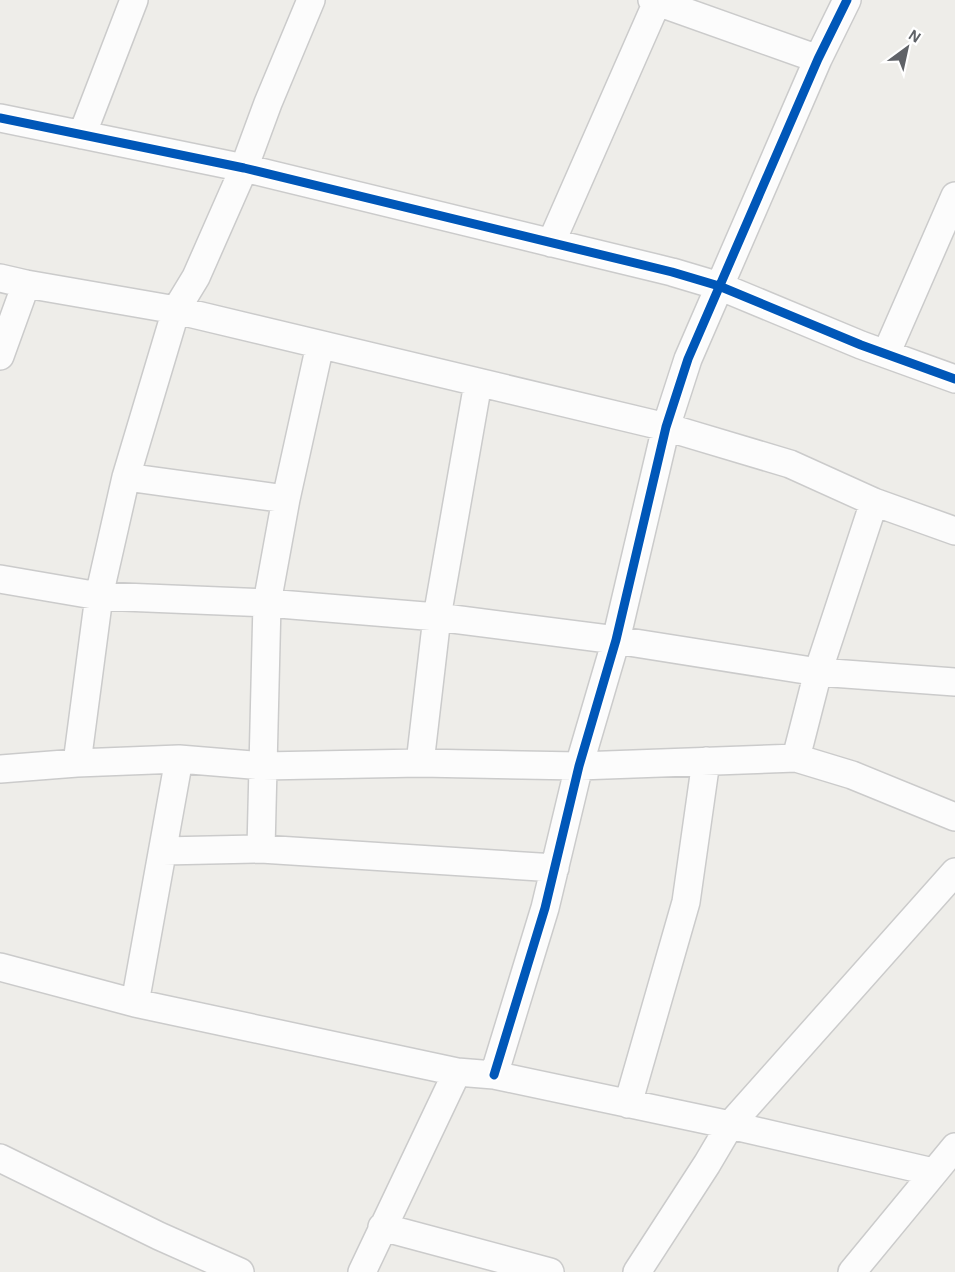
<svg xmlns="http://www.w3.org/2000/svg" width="955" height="1272" font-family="'Alegreya Sans',sans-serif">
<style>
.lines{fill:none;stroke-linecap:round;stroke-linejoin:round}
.minor-casing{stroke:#cbcbcb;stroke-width:30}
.minor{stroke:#fcfcfc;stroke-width:27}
.cycleway-casing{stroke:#fff;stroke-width:13}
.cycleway{stroke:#0057b8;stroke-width:9}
</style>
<rect width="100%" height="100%" fill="#eeede9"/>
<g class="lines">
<g class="minor-casing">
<path id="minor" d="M652 0 818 59
M0 118 244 168 672 272 719 286 861 345 955 379
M82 135 134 0
M551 243 657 2
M0 278 26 284 176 310 666 427 790 464 874 502 955 531
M886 354 955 196
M0 356 26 284
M126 477 286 499
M0 579 99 596 267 603 437 617 616 640 818 672 955 682
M796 758 818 672 874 502
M77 763 99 596 126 477 176 310 196 277 244 168 268 103 311 0
M420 763 437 617 478 383
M0 769 77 763 179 759 263 766 420 763 579 766 796 758 852 775 955 817
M261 849 267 603 286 499 320 345
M163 851 261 849 555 868
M0 967 135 1003 457 1072 494 1075 730 1125 933 1172
M135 1003 179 759
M494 1075 545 908 579 766 616 640 666 427 688 359 818 59 847 0
M628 1104 686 902 706 761
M0 1158 159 1236 240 1272
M382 1227 550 1272
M362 1272 457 1072
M637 1272 707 1164 730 1125 955 872
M852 1272 955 1147"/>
</g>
<use href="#minor" class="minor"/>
<g class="cycleway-casing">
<path id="cycleway" d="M0 118 244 168 672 272 719 286 861 345 955 379
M494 1075 545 908 579 766 616 640 666 427 688 359 818 59 847 0"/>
</g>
<use href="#cycleway" class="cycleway"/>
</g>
<g transform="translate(907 48) rotate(33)" stroke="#ffffff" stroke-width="4.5" paint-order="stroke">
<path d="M0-4.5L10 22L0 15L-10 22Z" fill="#5f6267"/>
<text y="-9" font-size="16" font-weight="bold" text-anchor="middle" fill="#5f6267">N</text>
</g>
</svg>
